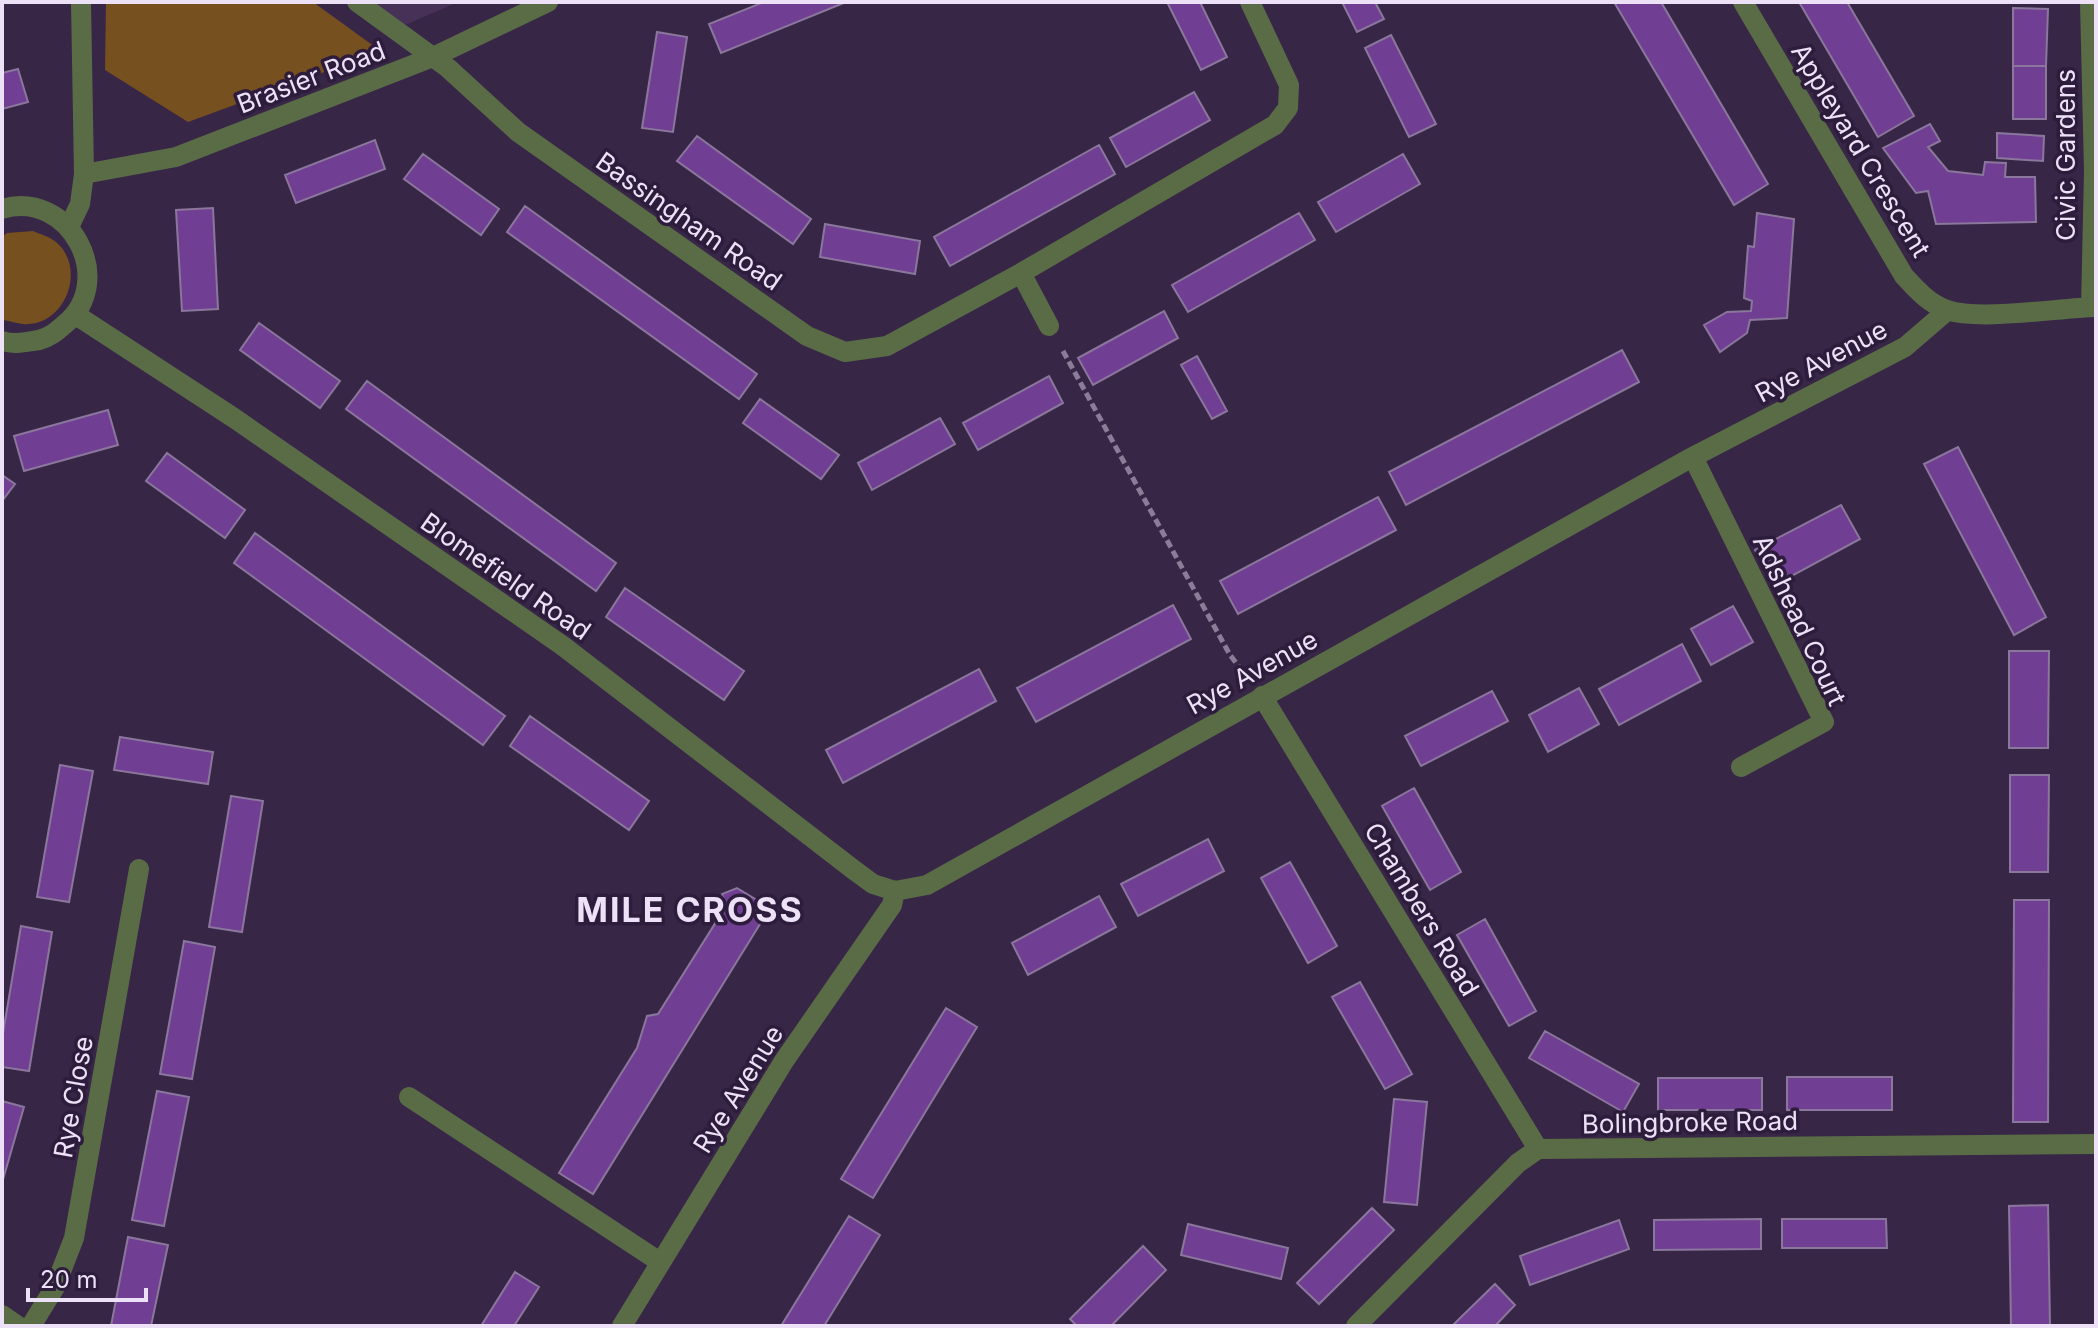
<svg xmlns="http://www.w3.org/2000/svg" width="2098" height="1328" font-family="Inter,sans-serif">
<style>
.built{fill:#473157}
.green{fill:#77501f}
.building{fill:#703f93;stroke:#8b769c;stroke-width:2}
.lines{fill:none;stroke-linecap:round;stroke-linejoin:round}
.path{stroke:#8b7d98;stroke-width:5;stroke-dasharray:8 4;stroke-linecap:butt}
.minor{stroke:#5a6c46;stroke-width:20}
.labels{text-anchor:middle;dominant-baseline:central;stroke-width:7;stroke-linejoin:round;paint-order:stroke}
.street-label{font-size:26px;fill:#ece1f6;stroke:#2e1c3c}
.district-label{font-size:34px;font-weight:bold;letter-spacing:2px;fill:#ece1f6;stroke:#2e1c3c}
</style>
<rect width="100%" height="100%" fill="#382647"/>
<path class="built" d="M370 2H458L403 26Z"/>
<path class="green" d="M106 2H313L375 47 371 55 188 122 105 70Z
M33 231C40 234 50 237 56 242 86 267 67 322 29 324 21 325 11 321 3 320L2 237 7 233Z"/>
<path class="building" d="M764 2H846L721 53 709 24Z
M1167 2H1200L1227 57 1201 70Z
M1342 2H1375L1384 19 1357 32Z
M1614 2H1661L1768 184 1734 205Z
M1799 2H1847L1914 116 1878 137Z
M2013 8 2048 9 2046 66H2013Z
M657 32 687 37 673 132 642 128Z
M1391 35 1436 124 1409 137 1365 48Z
M2013 66H2046V119H2013Z
M18 69 28 102 2 109V73Z
M1194 92 1210 120 1126 167 1110 138Z
M1930 124 1940 141 1928 147 1948 171 1983 175 1985 162 2006 163 2005 177H2035L2036 222 1936 224 1928 191 1916 193 1883 148Z
M1997 133 2044 136 2043 161 1997 158Z
M697 136 811 219 793 244 677 161Z
M375 140 385 169 296 203 285 175Z
M1099 145 1115 174 950 266 934 237Z
M423 154 499 209 481 235 404 179Z
M1403 154 1420 184 1336 232 1318 202Z
M525 206 757 374 739 399 507 232Z
M213 208 218 309 182 311 176 210Z
M1299 213 1315 240 1188 312 1172 285Z
M1757 213 1794 219 1787 318 1750 320 1747 333 1720 352 1704 325 1727 312 1751 311 1752 301 1744 298 1748 246 1754 247Z
M825 224 920 241 915 274 820 257Z
M1164 311 1178 338 1093 385 1078 358Z
M259 323 340 381 320 408 240 350Z
M1622 350 1639 382 1406 505 1389 472Z
M1197 356 1227 411 1212 419 1181 365Z
M1049 376 1063 403 978 450 963 423Z
M367 381 616 563 596 591 346 409Z
M760 399 839 455 821 479 743 423Z
M108 410 118 445 24 471 14 436Z
M940 418 955 444 872 490 858 463Z
M1958 447 2046 617 2014 635 1924 464Z
M167 453 245 510 225 538 146 481Z
M2 475 15 484 2 501Z
M1378 497 1396 530 1238 614 1220 581Z
M1841 505 1860 539 1788 578 1784 570 1770 578 1755 550Z
M255 533 505 716 483 745 234 563Z
M625 588 744 671 724 700 606 617Z
M1173 605 1191 639 1036 722 1017 688Z
M1733 606 1753 642 1711 665 1691 629Z
M1682 644 1701 681 1619 725 1599 689Z
M2009 651H2049L2048 748H2009Z
M979 669 996 701 843 783 826 750Z
M1579 688 1599 724 1548 752 1529 715Z
M1492 691 1508 721 1421 766 1405 736Z
M530 716 649 801 629 830 510 746Z
M120 737 213 752 208 784 114 770Z
M60 765 93 771 69 902 37 897Z
M2010 775H2049L2048 872H2010Z
M1414 788 1461 872 1430 890 1382 806Z
M231 796 263 801 242 932 209 927Z
M1208 839 1224 871 1138 916 1121 884Z
M1290 862 1337 946 1308 963 1261 878Z
M737 888 770 908 593 1194 559 1173 637 1048 647 1016 658 1014 726 906 722 894Z
M1099 896 1116 927 1028 975 1012 943Z
M2014 900H2049L2048 1122H2013Z
M1485 919 1536 1011 1509 1026 1457 935Z
M21 926 52 932 29 1071 2 1067V1039Z
M184 941 215 947 192 1079 160 1074Z
M1360 982 1412 1074 1385 1089 1332 997Z
M946 1008 977 1027 873 1198 841 1179Z
M1545 1031 1639 1084 1623 1112 1529 1058Z
M1787 1077H1892V1110H1787Z
M1658 1078H1762V1110H1658Z
M157 1091 189 1097 164 1226 132 1220Z
M1394 1099 1427 1102 1417 1205 1384 1202Z
M2 1101 24 1107 2 1183Z
M2048 1205 2050 1326H2011L2009 1206Z
M1372 1208 1394 1230 1319 1304 1297 1283Z
M849 1216 880 1235 824 1326H781Z
M1761 1219V1249L1654 1250V1220Z
M1782 1219H1886L1887 1248H1782Z
M1619 1220 1629 1249 1530 1285 1520 1256Z
M1188 1224 1288 1248 1281 1279 1181 1255Z
M128 1237 168 1245 151 1326H111Z
M1143 1246 1166 1270 1111 1326H1077L1070 1319Z
M515 1272 539 1287 514 1326H481Z
M1495 1284 1515 1305 1495 1326H1452Z"/>
<g class="lines">
<path class="path" d="M1063 351 1230 655 1244 673"/>
<path class="minor" d="M357 2 448 68 518 132 807 336 845 352 887 346 1021 273 1275 125 1288 108 1289 85 1250 2
M1743 2 1904 276C1917 290 1928 303 1947 310 1980 321 2058 308 2096 307
M2090 2 2094 171 2091 307
M84 174 176 157 433 57 548 2
M2 209C69 189 118 280 65 324 56 332 50 337 39 340 25 342 15 345 2 341
M69 227 80 204 84 174 81 2
M1021 273 1049 326
M76 315 234 418 563 646 854 870 873 884 895 891
M1693 457 1824 722 1741 767
M1262 696 1538 1149
M409 1097 660 1262
M2 1315 18 1326
M31 1326 55 1287 74 1238 139 869
M622 1326 784 1061 892 905 895 891 927 885 1687 460 1905 347 1948 310
M1356 1326 1518 1163 1538 1149 2096 1144"/>
</g>
<g class="labels">
<g class="street-label">
<text transform="translate(311 77) rotate(-21)">Brasier Road</text>
<text transform="translate(1861 150) rotate(59)">Appleyard Crescent</text>
<text transform="translate(2065 155) rotate(-90)">Civic Gardens</text>
<text transform="translate(689 221) rotate(35)">Bassingham Road</text>
<text transform="translate(1821 361) rotate(-28)">Rye Avenue</text>
<text transform="translate(506 576) rotate(35)">Blomefield Road</text>
<text transform="translate(1800 620) rotate(65)">Adshead Court</text>
<text transform="translate(1252 672) rotate(-29)">Rye Avenue</text>
<text transform="translate(1422 909) rotate(59)">Chambers Road</text>
<text transform="translate(738 1089) rotate(-58)">Rye Avenue</text>
<text transform="translate(73 1097) rotate(-80)">Rye Close</text>
<text transform="translate(1690 1122) rotate(-1)">Bolingbroke Road</text>
</g>
<g class="district-label">
<text x="690" y="909">MILE CROSS</text>
</g>
</g>
<rect width="2098" height="1328" fill="none" stroke="#ece1f6" stroke-width="8"/>
<path d="M28 1288v12h118v-12" fill="none" stroke="#ece1f6" stroke-width="4"/>
<text x="40" y="1288" font-size="24" fill="#ece1f6" stroke="#2e1c3c" stroke-width="6" paint-order="stroke">20 m</text>
</svg>
